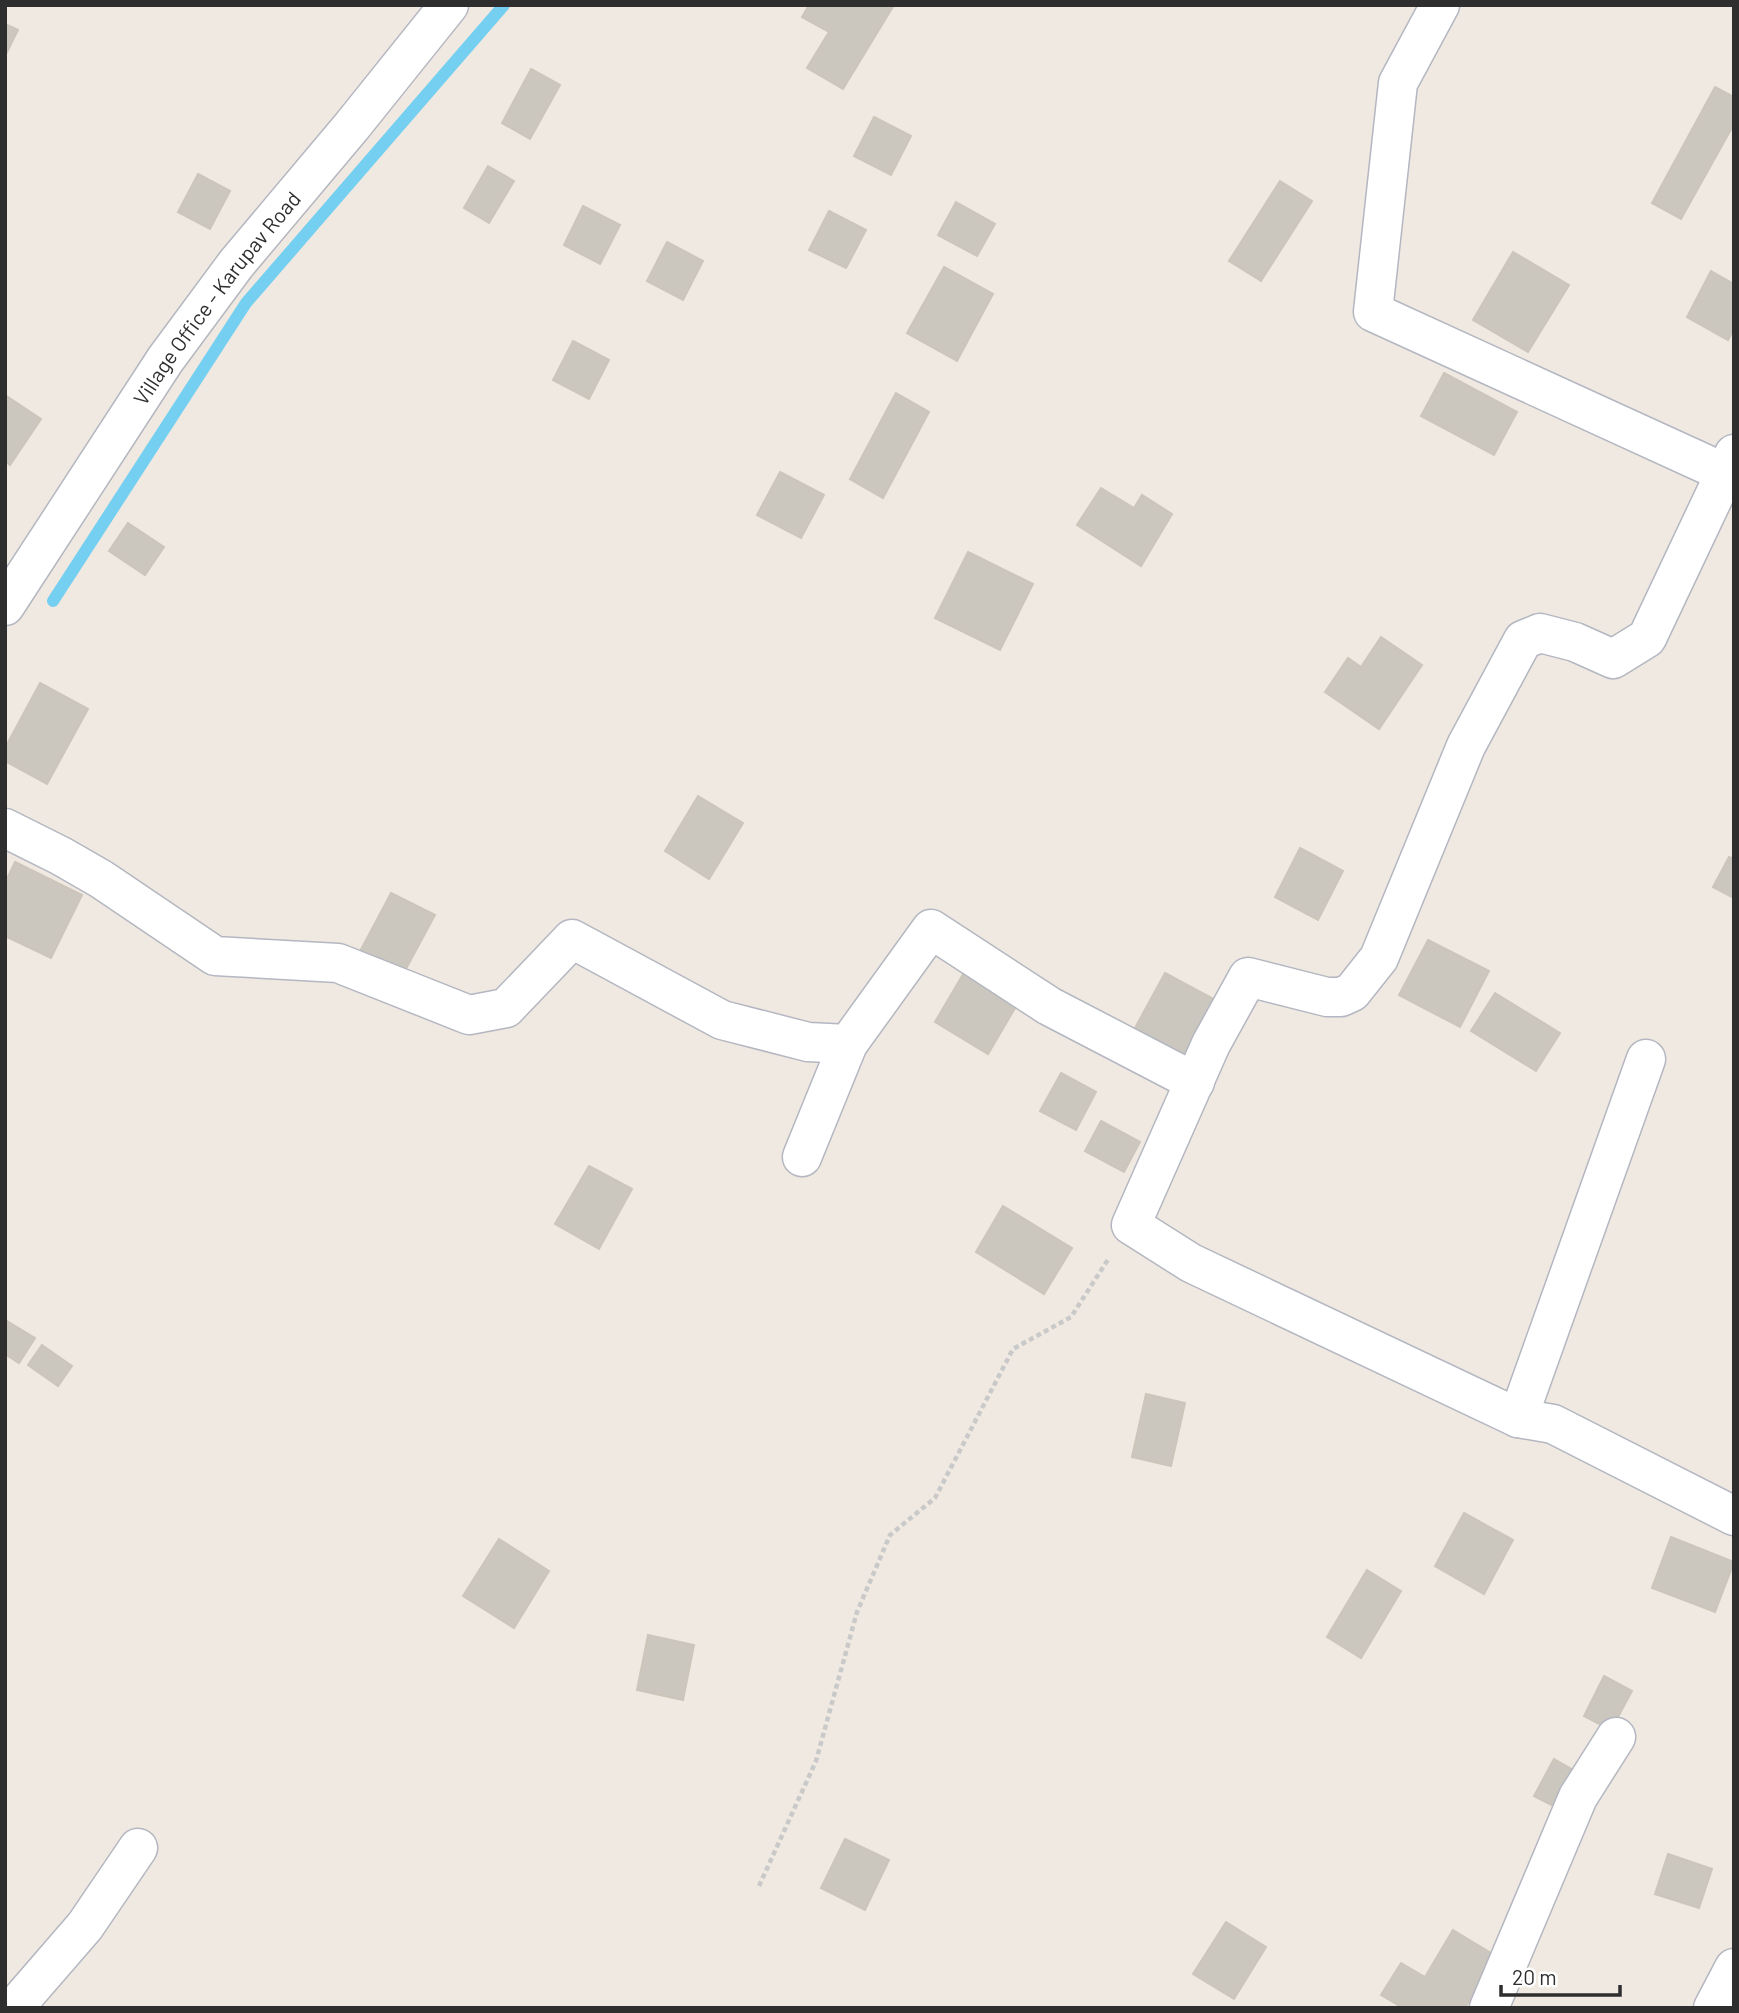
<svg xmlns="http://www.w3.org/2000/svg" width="1739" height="2013" font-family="Barlow,sans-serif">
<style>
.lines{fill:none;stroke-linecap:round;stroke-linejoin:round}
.stream{stroke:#75cff0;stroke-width:12}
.building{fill:#cbc7bf;stroke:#cbc5ba;stroke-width:2}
.minor-casing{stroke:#b4b7c1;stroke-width:41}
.path{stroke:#c9c9c9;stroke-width:4.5;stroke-dasharray:5 3.5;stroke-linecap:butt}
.minor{stroke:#fff;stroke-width:38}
.labels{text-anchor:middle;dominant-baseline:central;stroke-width:5;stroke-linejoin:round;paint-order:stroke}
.street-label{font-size:21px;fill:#2e2e2e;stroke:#fff}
</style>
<rect width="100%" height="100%" fill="#efe9e1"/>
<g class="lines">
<path class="stream" d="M53 601 246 303 504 5"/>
</g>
<path class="building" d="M809 5H894L843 89 807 68 829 32 802 17Z
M5 24 18 30 5 56Z
M531 69 560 85 530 139 502 123Z
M1715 87 1734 97V124L1681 219 1652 203Z
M874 117 911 136 891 175 854 156Z
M488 166 514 181 489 223 464 208Z
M198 174 230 191 210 229 178 212Z
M1280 181 1312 201 1261 281 1229 261Z
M956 202 995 224 977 256 938 235Z
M583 206 620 225 600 264 564 245Z
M829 211 866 230 846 268 809 250Z
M667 242 703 261 683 300 647 281Z
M1513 252 1569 285 1528 352 1473 320Z
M944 267 993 294 957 361 907 333Z
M1711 271 1734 284V328L1728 340 1687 317Z
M573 341 609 360 589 399 553 380Z
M1444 373 1517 412 1494 455 1421 416Z
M896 393 929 412 883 498 850 479Z
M5 395 41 419 10 465 5 461Z
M780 472 824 495 801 538 757 515Z
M1101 488 1134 508 1142 495 1172 514 1141 566 1077 525Z
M128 523 164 547 145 575 109 551Z
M968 552 1033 584 1000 650 935 618Z
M1381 637 1422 665 1379 729 1325 692 1348 658 1361 667Z
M40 683 88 709 47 784 5 761V748Z
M698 796 743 823 709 879 665 851Z
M1300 848 1343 871 1318 920 1275 897Z
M1729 857 1734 859V898L1713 887Z
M15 862 82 895 51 958 5 936V883Z
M391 893 435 915 400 980 357 957Z
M1428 940 1489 971 1460 1027 1399 995Z
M965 971 1018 1003 988 1054 935 1022Z
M1165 973 1217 1001 1181 1068 1129 1039Z
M1495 993 1560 1033 1536 1071 1471 1031Z
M1061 1073 1096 1092 1076 1130 1040 1111Z
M1101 1121 1140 1142 1124 1172 1085 1151Z
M589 1166 632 1189 599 1249 555 1224Z
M1003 1206 1072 1248 1044 1294 976 1252Z
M7 1321 35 1338 19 1363 5 1354Z
M42 1345 72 1366 58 1386 28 1365Z
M1146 1394 1185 1403 1171 1466 1132 1457Z
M1464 1513 1513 1540 1484 1594 1435 1566Z
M1671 1537 1734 1562 1715 1612 1652 1588Z
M499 1539 549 1571 514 1628 463 1596Z
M1367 1570 1401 1591 1361 1658 1327 1637Z
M648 1635 694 1645 683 1700 637 1690Z
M1604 1676 1632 1691 1611 1730 1584 1716Z
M1554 1759 1580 1774 1561 1810 1534 1796Z
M845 1839 889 1860 865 1910 821 1888Z
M1668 1854 1712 1869 1699 1908 1655 1894Z
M1226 1922 1266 1947 1234 1999 1193 1974Z
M1453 1930 1496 1956 1465 2008H1403L1381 1995 1401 1963 1425 1977Z"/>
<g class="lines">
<g class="minor-casing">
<g id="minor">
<path d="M1440 5 1398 83 1373 312 1725 473"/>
<path d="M1734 454 1647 638 1613 659 1575 642 1540 633 1523 640 1466 746 1379 958 1352 992 1341 997H1327L1248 977 1211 1044 1131 1225 1191 1263 1518 1418 1553 1424 1734 1516"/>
<path id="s1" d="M5 606 165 360 236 264 352 126 449 5"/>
<path d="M5 828 61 856 101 879 215 956 338 963 469 1015 506 1008 572 939 722 1020 808 1042 848 1044 931 929 1049 1006 1195 1082"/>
<path d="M802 1157 848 1044"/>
<path d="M1518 1418 1646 1059"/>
<path d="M14 2008 85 1926 138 1848"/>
<path d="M1489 2008 1578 1797 1616 1737"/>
<path d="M1713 2008 1734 1968"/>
</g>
</g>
<path class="path" d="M759 1886 816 1761 857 1612 890 1535 935 1498 1013 1349 1071 1317 1109 1258"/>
<use href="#minor" class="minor"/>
</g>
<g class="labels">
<g class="street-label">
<text stroke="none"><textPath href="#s1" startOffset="374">Village Office - Karupav Road</textPath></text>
</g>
</g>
<rect width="1739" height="2013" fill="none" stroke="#2e2e2e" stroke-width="14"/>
<path d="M1501 1985v10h119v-10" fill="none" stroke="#2e2e2e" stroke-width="3.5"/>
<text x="1512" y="1985" font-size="21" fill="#2e2e2e" stroke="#ffffff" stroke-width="5" paint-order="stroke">20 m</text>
</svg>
